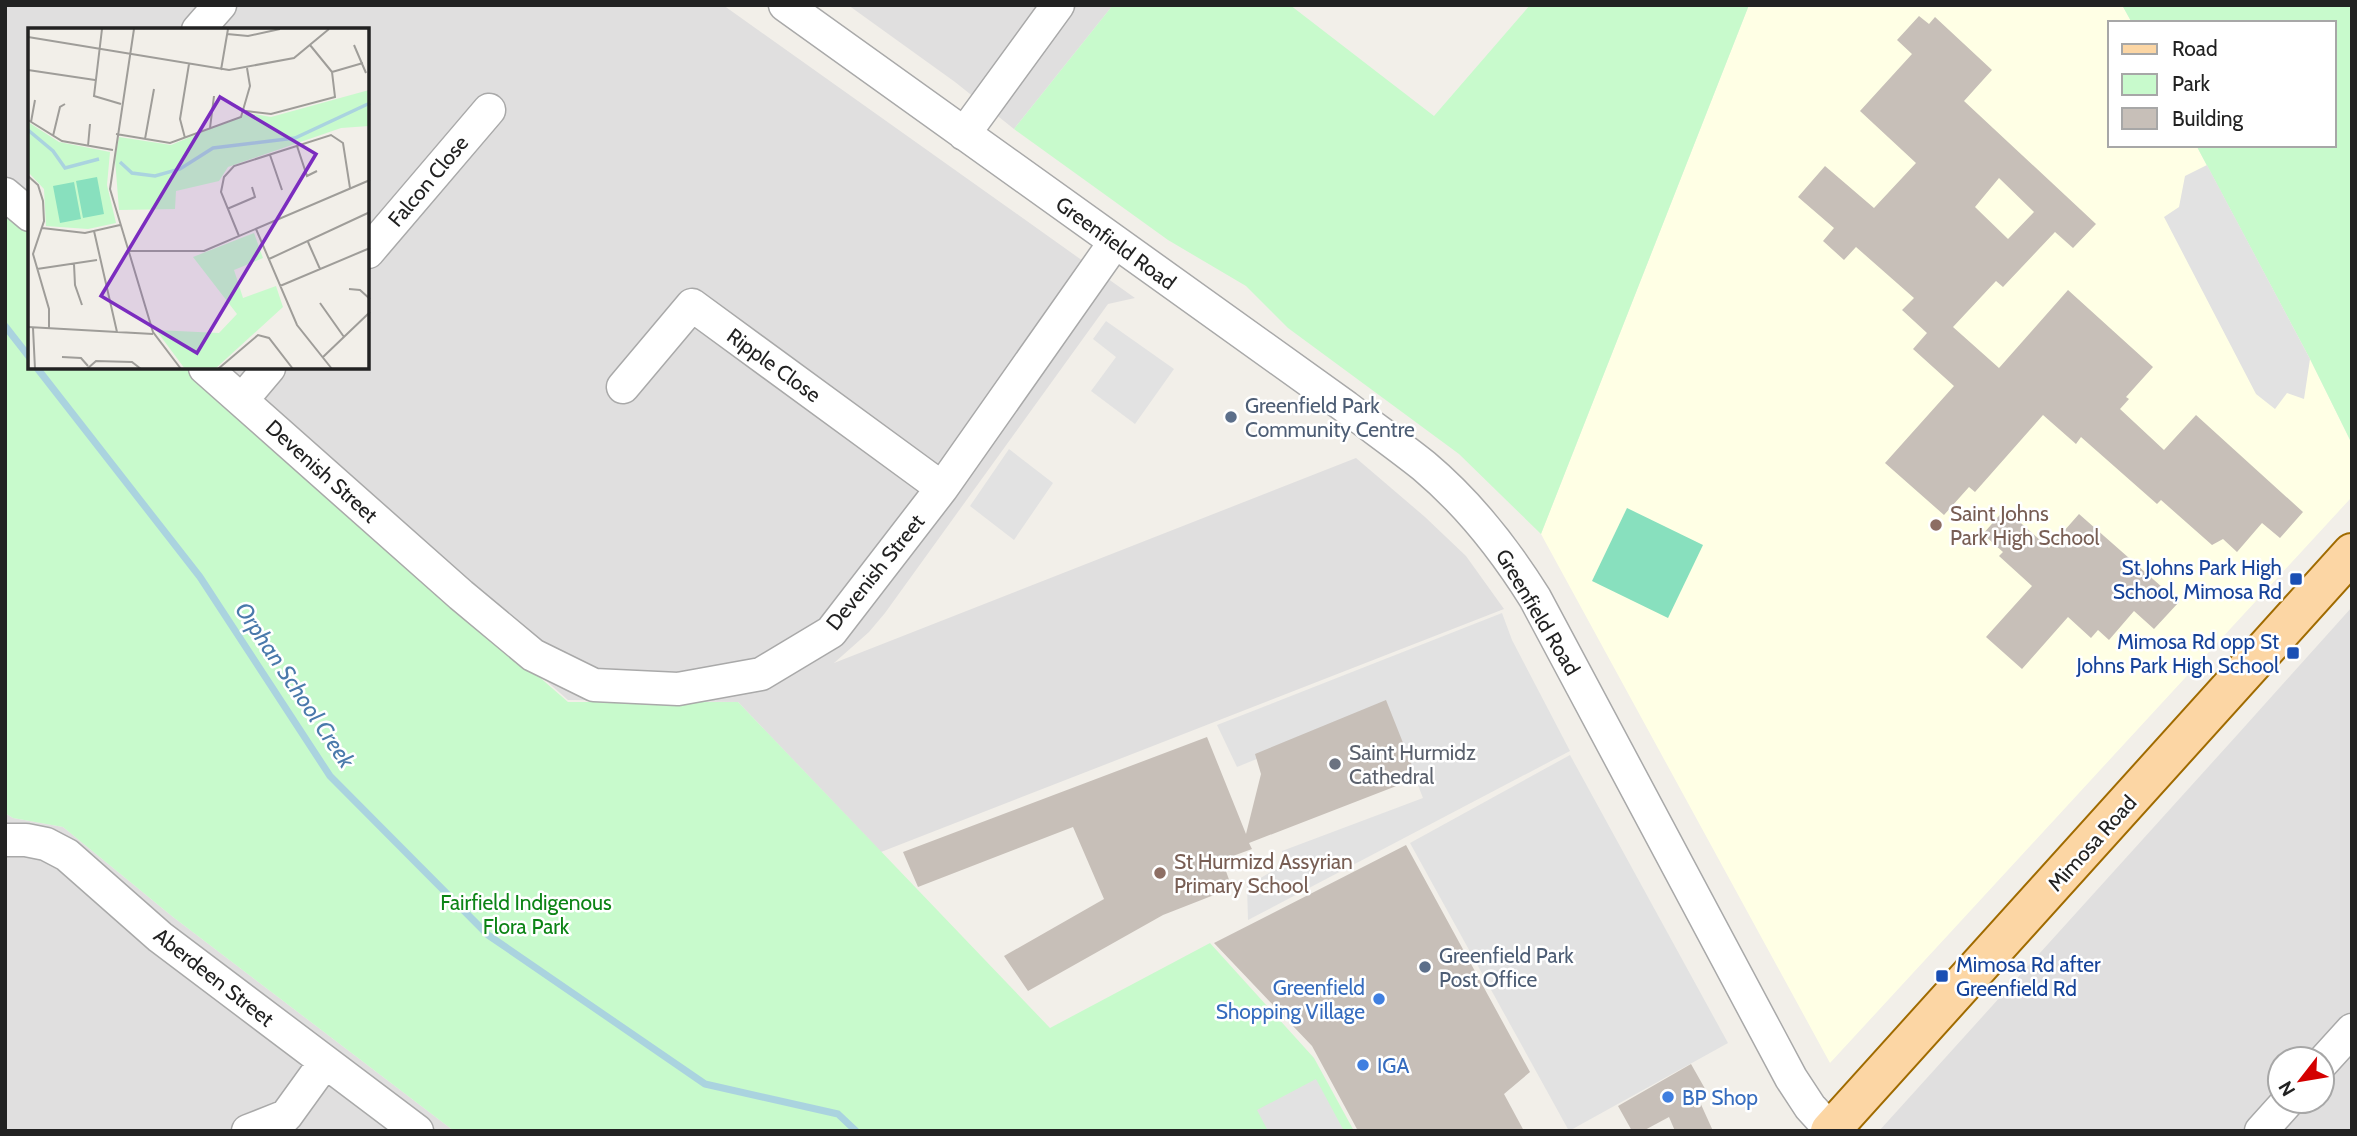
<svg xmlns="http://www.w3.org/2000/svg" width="2357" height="1136" font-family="Cabin,sans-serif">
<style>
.residential{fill:#e0dfdf;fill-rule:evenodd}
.education{fill:#ffffe5}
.park{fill:#c8facc}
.pitch{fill:#88e0be}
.parking{fill:#e2e2e2}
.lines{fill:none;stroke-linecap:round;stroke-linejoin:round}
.stream{stroke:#aad3df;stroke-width:7}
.building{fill:#c7bfb8;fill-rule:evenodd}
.minor-casing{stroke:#a9a9a9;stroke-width:35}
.major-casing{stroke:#a06b00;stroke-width:42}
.minor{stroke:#fff;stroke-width:32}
.major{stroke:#fcd6a4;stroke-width:38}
.service-dot{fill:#5c6f8a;stroke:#fff;stroke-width:2.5}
.education-dot{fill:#8d6e63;stroke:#fff;stroke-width:2.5}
.transit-dot{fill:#1a4fb4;stroke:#fff;stroke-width:2.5}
.worship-dot{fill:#6b7280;stroke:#fff;stroke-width:2.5}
.shop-dot{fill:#3f7fe0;stroke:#fff;stroke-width:2.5}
.labels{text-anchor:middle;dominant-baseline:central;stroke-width:5;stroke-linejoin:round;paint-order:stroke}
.street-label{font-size:21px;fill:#222;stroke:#fff}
.service-label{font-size:21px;fill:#4e5e75;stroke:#fff;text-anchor:start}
.education-label{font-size:21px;fill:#785e54;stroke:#fff;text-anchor:start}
.transit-label{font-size:21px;fill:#164399;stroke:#fff;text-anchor:end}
.worship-label{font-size:21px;fill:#5b616d;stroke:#fff;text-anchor:start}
.park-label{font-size:21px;fill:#0c8416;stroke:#fff}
.shop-label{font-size:21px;fill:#366cbe;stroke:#fff;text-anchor:start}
.water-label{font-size:23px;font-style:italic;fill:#4a7aab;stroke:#fff}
.inset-river{fill:none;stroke:#aad3df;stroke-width:3.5}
.inset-road{fill:none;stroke:#9f9d99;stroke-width:2}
.view{fill:#7b2cbf;fill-opacity:0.15;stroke:#7b2cbf;stroke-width:3.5}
.inset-edge{fill:none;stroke:#222;stroke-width:3.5}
</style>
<rect width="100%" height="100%" fill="#f2efe9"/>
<path class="residential" d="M5 5H723L1135 298 1108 304 885 613 869 632 834 663 1356 458 1425 517 1466 556 1504 609 881 852 738 702 568 700 188 368H368V30H30V229L5 208Z
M848 5H1113L1014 129 955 82Z
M2352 607V1131H1879L2238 734ZM2280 1059H2322V1101H2280Z
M5 813 13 818 63 827 173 917 454 1131H5Z"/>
<path class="education" d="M1749 5H2122L2132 23H2110V145H2196L2310 359 2352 444 2350 499 1830 1063 1541 534Z"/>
<path class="park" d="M1113 5H1290L1434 116 1530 5H1749L1541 534 1459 454 1288 328 1246 286 1168 240 1014 129Z
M2122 5H2352V444L2310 359 2196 145H2334V23H2132Z
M5 210 30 231V368H185L568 702H738L1050 1028 1210 943 1314 1058 1354 1131H454L173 917 63 827 13 818 5 813Z"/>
<path class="pitch" d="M1627 508 1703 545 1668 618 1592 581Z"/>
<path class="parking" d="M2207 165 2310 359 2304 399 2287 393 2275 409 2256 394 2164 217 2179 207 2185 176Z
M1106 321 1174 369 1135 424 1091 391 1116 357 1093 339Z
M1009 449 1053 483 1014 540 970 506Z
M1502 613 1512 640 1570 751 1248 920 1247 886 1284 864 1282 851 1423 798 1387 706 1237 767 1217 725Z
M1570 755 1728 1043 1569 1131 1410 843Z
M1316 1079 1344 1131H1268L1257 1110Z"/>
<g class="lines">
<path class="stream" d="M5 326 30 358
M37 368 200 577 330 776 488 935 705 1084 838 1114 856 1131"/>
</g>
<path class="building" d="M1919 16 1929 24 1935 17 1992 70 1964 101 2096 224 2073 248 2055 232 2003 287 1996 281 1953 327 1999 368 2068 290 2153 367 2126 397 2129 399 2120 409 2164 450 2196 415 2303 512 2280 538 2262 523 2237 552 2223 539 2212 545 2161 500 2157 504 2081 437 2076 444 2043 415 1975 492 1969 487 1944 515 1885 463 1954 386 1913 349 1927 333 1902 310 1914 298 1856 247 1844 260 1823 241 1834 228 1798 197 1825 166 1874 208 1916 163 1860 111 1912 54 1897 40ZM1999 178 2034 212 2008 239 1975 207Z
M2005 509 2049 548 2079 514 2179 602 2154 629 2134 611 2109 640 2098 630 2091 638 2068 617 2022 669 1986 637 2032 586 1999 556 2003 552 1983 534Z
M1386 700 1417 778 1249 843 1252 849 1222 860 1232 888 1163 915 1028 991 1004 956 1104 899 1073 827 918 887 903 852 1207 737 1246 834 1261 774 1255 754Z
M1406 845 1530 1072 1504 1094 1524 1131H1358L1312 1046 1214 943Z
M1691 1064 1708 1094 1699 1100 1713 1131H1675L1669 1117 1643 1131H1632L1618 1106Z"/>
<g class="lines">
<g class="minor-casing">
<path id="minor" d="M785 5 1346 407C1372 427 1399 446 1424 466 1468 503 1505 550 1535 598L1791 1078 1810 1107 1831 1130
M198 30 220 5
M964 134 1058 5
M5 194 30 215
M368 252 489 110
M205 368 461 595 533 655 594 685 678 689 761 674 831 632 942 488 1115 242
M623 387 692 305 942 488
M242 400 269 368
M5 840H26L46 844 67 855 160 937 417 1131
M2322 1063 2352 1030
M248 1131 286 1116 325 1062
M2261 1131 2288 1101"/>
</g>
<g class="major-casing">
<path id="major" d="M1830 1131 2352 553"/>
</g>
<use href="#minor" class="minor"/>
<use href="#major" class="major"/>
</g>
<g class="service-dot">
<circle cx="1231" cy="417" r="7"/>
<circle cx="1425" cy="967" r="7"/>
</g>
<g class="education-dot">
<circle cx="1936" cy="525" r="7"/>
<circle cx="1160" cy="873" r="7"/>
</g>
<g class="transit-dot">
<rect x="2289" y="572" width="14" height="14" rx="3.5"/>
<rect x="2286" y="646" width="14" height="14" rx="3.5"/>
<rect x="1935" y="969" width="14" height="14" rx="3.5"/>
</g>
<circle class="worship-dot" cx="1335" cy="764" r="7"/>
<g class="shop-dot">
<circle cx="1379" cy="999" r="7"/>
<circle cx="1363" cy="1065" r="7"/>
<circle cx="1668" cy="1097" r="7"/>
</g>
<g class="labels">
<g class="street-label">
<text transform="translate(428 181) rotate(-50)">Falcon Close</text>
<text transform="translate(1116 243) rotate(36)">Greenfield Road</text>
<text transform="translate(774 365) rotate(36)">Ripple Close</text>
<text transform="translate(322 471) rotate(42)">Devenish Street</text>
<text transform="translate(875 572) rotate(-51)">Devenish Street</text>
<text transform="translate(1538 612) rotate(59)">Greenfield Road</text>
<text transform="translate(2092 843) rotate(-48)">Mimosa Road</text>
<text transform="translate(214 977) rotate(38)">Aberdeen Street</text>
</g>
<g class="service-label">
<text x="1245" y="405">Greenfield Park<tspan x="1245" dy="24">Community Centre</tspan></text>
<text x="1439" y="955">Greenfield Park<tspan x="1439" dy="24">Post Office</tspan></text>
</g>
<g class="education-label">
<text x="1950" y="513">Saint Johns<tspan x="1950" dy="24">Park High School</tspan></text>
<text x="1174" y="861">St Hurmizd Assyrian<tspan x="1174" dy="24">Primary School</tspan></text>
</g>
<g class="transit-label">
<text x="2282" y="567">St Johns Park High<tspan x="2282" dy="24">School, Mimosa Rd</tspan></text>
<text x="2279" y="641">Mimosa Rd opp St<tspan x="2279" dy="24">Johns Park High School</tspan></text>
<text x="1956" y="964" text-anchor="start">Mimosa Rd after<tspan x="1956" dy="24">Greenfield Rd</tspan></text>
</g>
<g class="worship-label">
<text x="1349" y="752">Saint Hurmidz<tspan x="1349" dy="24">Cathedral</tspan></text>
</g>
<g class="park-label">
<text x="526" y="902">Fairfield Indigenous<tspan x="526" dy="24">Flora Park</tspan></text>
</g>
<g class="shop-label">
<text x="1365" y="987" text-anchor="end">Greenfield<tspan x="1365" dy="24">Shopping Village</tspan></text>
<text x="1377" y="1065">IGA</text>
<text x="1682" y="1097">BP Shop</text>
</g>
<g class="water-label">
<text transform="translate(295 685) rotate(56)">Orphan School Creek</text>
</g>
</g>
<g transform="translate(28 28)">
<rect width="341" height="341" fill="#f2efe9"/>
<path d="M341 62V98L313 100 200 139 191 153 148 163 147 181 91 182 87 131 91 109 143 117 220 85 243 89ZM0 94 31 114 82 124 79 157 88 195 60 201 18 198 16 161 0 144ZM226 205 235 230 206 242 215 270 248 258 255 279 187 341H157L128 302 191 305 209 286 165 229Z" fill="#c8facc"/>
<path d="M69 149 76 186 55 190 48 153ZM46 154 53 191 32 195 25 158Z" fill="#88e0be"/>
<path class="inset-river" d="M0 102 25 123 37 140 71 131M92 134 104 145 127 148 152 141 185 120 267 110 342 75"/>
<path class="inset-road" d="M74 1 66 68 93 76M106 1 82 161 125 304 153 341M199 6 220 8 252 1M0 9 201 42 266 30 301 1M326 17 338 45M0 42 67 52M193 42 200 1M304 44 335 35M218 83 243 86 307 69 304 44 282 17M0 92 34 113 85 122M3 94 7 72M182 100 186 68M88 106 142 115 213 89 222 58 219 40M25 108 32 79 37 76M157 110 152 91 161 36M117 111 126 61M60 118 62 96M269 118 279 148 289 143M242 127 254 162M0 148 10 157 15 173 16 193 5 226 21 281V300M199 181 227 169 224 159M14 200 57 205 92 197M228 201 269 297 304 341M66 203 89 304M211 208 193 164 196 149 206 138 303 107 315 115 322 160M280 214 292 241M102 223H176L342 152M241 231 342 184M46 236 47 257 54 277M9 241 69 232M252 258 342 220M321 261 332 262 342 271M292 275 316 309M0 299 125 306M5 300 7 341M34 329 53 330 60 338M295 329 342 284M59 341 68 333 104 334 113 341M190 341 230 307 241 310 265 341"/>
<path class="view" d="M192 69 288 126 169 325 73 268Z"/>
<rect width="341" height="341" class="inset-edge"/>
</g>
<rect width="2357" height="1136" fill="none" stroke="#222222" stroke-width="14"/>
<rect x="2108" y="21" width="228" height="126" fill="#ffffff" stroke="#a7a7a7" stroke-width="2"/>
<rect x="2122" y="44" width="35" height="10" fill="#fcd6a4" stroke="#a7a7a7" stroke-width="2"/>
<text x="2172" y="56" font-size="21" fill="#222222">Road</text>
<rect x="2122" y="74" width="35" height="21" fill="#c8facc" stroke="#a7a7a7" stroke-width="2"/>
<text x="2172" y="91" font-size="21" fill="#222222">Park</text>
<rect x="2122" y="108" width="35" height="21" fill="#c7bfb8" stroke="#a7a7a7" stroke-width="2"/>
<text x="2172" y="126" font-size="21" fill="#222222">Building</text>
<g transform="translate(2301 1080) rotate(239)"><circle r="33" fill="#ffffff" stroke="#a7a7a7" stroke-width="2"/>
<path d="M0-5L12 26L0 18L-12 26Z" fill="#d40000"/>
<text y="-10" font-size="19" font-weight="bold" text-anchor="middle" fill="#222222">N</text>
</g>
</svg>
